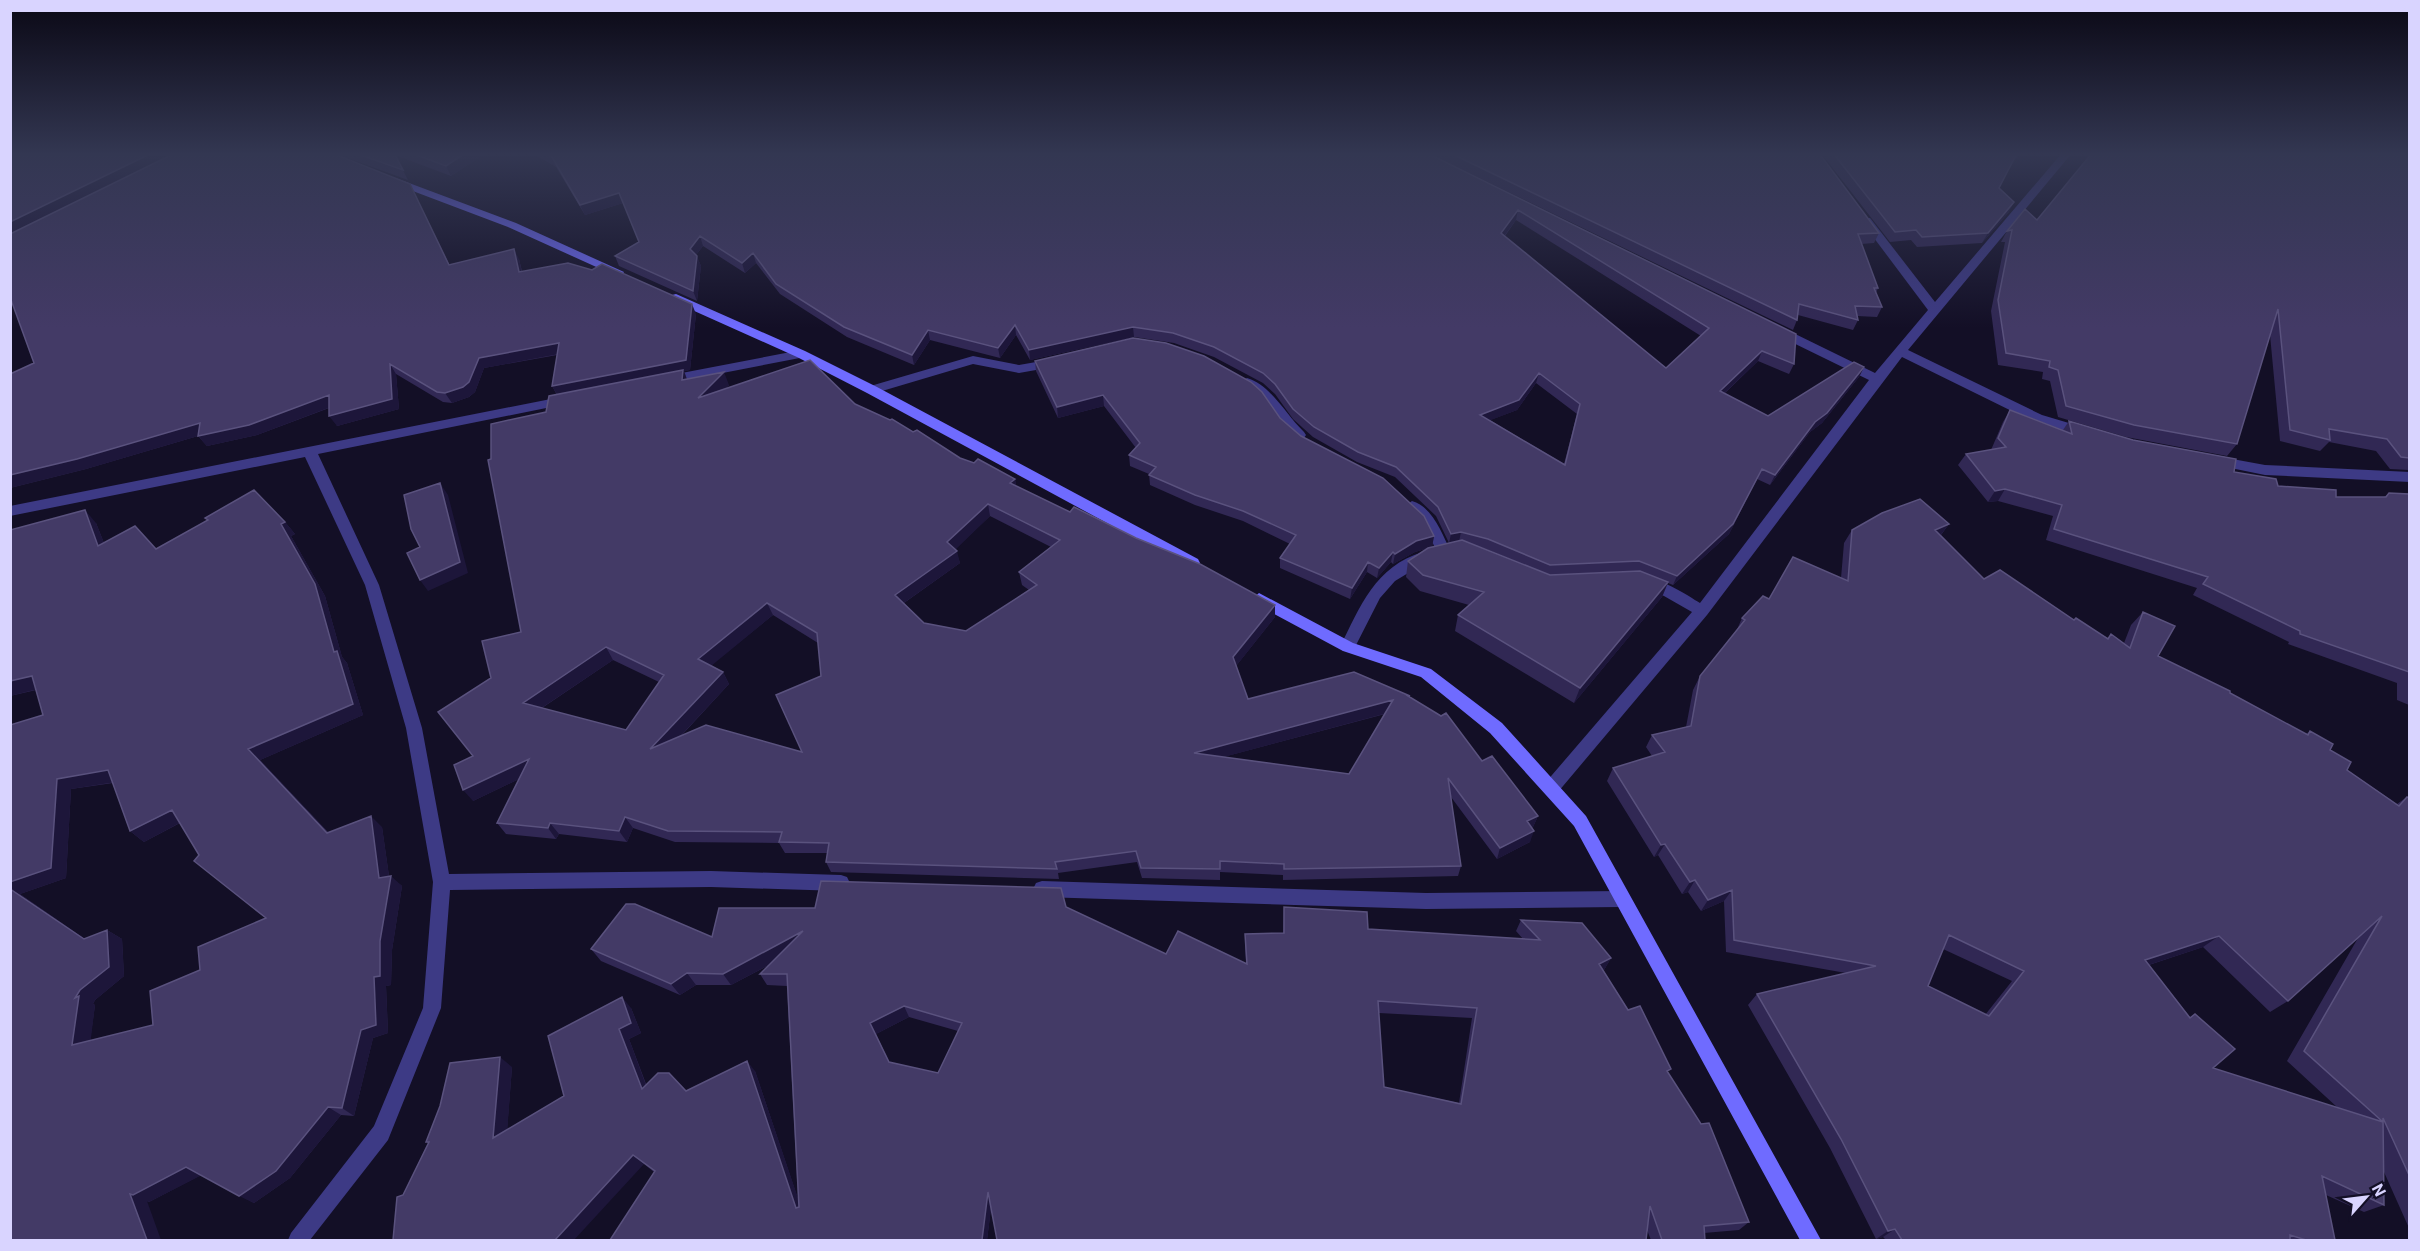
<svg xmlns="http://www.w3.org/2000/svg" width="2420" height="1251" font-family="Roboto,sans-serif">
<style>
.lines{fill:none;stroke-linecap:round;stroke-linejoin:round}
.street{fill:#3d3a85;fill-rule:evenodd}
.secondary{fill:#6f6bff;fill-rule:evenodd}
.wall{fill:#312854;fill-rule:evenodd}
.shaded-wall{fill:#1d163a}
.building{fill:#433a66;stroke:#5a527e;stroke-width:1.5;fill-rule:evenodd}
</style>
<rect width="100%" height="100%" fill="#130f26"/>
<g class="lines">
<path class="street" d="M2062 153H2072L1908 350 2042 415 2089 429 2091 432 2089 435 2084 437 2032 421 1902 357 1707 615 1558 792 1552 794 1546 792 1544 787 1546 782 1692 612 1664 596 1641 587 1639 583 1641 579C1655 574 1687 595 1700 603L1869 380 1775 334V328H1783L1875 373 1928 310 1862 222V218H1870L1935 302Z
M801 350 807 354 805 357 666 384 660 380 666 376Z
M973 356 1019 365 1053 359 1059 363 1053 367 1019 373 973 364 872 394 866 390 867 387Z
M1247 378C1271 385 1286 415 1304 432L1306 435 1304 438H1294L1257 396 1241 382Z
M566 396 572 400 571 403 318 454 379 585 422 728 449 874 711 871 841 875 847 877 850 883 847 889 841 891 711 887 450 890 441 1008 388 1140 310 1240H288L291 1233 374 1126 423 1008 433 882 406 728 365 585 305 457 10 516V506Z
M2216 456 2265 465 2410 472V482L2265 475 2211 464 2209 461 2211 458Z
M1412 501C1433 507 1442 534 1451 552L1449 556H1439L1424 525 1405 506Z
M1423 552 1430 557 1428 561 1395 581 1380 598 1353 651H1343L1340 647C1360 607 1375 566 1423 552Z
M1042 881 1426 893 1621 891 1627 893 1630 899 1627 905 1621 907 1426 909 1042 897 1036 895 1033 889 1036 883Z"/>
<path class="secondary" d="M393 177 516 223 624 272 622 275H614L508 227 389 182V178Z
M676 294 805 351 877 387 1198 559 1200 563 1193 568 1188 567 867 393 797 357 672 301V295Z
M1259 593 1353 643 1431 669 1502 723 1586 816 1821 1240H1800L1574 826 1490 733 1421 677 1343 651 1254 603 1252 599Z"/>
</g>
<path class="wall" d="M10 153 415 194 449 264 519 259 522 271 696 314 690 370 684 371 687 379 729 385 725 389 855 404 913 432 960 458 1015 479 1016 486 1275 617 1236 666 1248 699 1410 697 1482 761 1538 816 1533 827 1532 828 1530 842 1497 859 1451 797 1461 866 1458 876 1283 880V875L1220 872V880L1142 878 1137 862 1058 873 1059 879 831 872 826 862 827 853H785L779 843 675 842 633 828 627 842 559 834 556 839 506 834 497 823 519 779 473 801V756L491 678 521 632 491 459 546 412 557 395 552 386 557 355 484 368 475 392 469 397 452 403 443 402 396 374 399 409 337 426 329 408 257 435 207 446 198 436 86 469 10 488V374L34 363ZM990 516 1051 547 1019 572 1022 585 1029 590 966 631 924 623 904 603 960 563 955 549ZM773 615 818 643 821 676 802 752 681 736 729 684 723 672 711 665ZM613 660 659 682 626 730 542 708ZM1385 714 1349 774 1223 757Z
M334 153H486L451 176 395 155 408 180Z
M532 153H1427L1794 364 1789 374 1758 361 1725 393 1768 416 1864 367 1859 377 1822 423 1810 432 1770 485 1757 479 1729 534 1673 585 1668 583 1662 597 1574 703 1455 631 1458 615 1469 605 1420 591 1406 577 1408 561 1449 543 1436 516 1395 477 1357 462 1313 437 1293 419 1275 394 1263 383 1214 357 1174 343 1134 337 1030 360 1016 335 1000 358 930 340 914 365 847 337 780 294 756 263 745 273 703 246 696 255 701 266 697 301 619 266 615 256 639 242 623 203 585 215 556 167ZM1516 220 1701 336 1666 368 1505 236ZM1536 383 1577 414 1564 464 1490 420 1517 410ZM1480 547 1486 549 1518 562ZM1635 571H1637L1549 575Z
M1428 153H1819L1879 233 1874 243 1861 244 1878 288 1876 293 1882 307 1877 317 1857 316 1858 320 1853 330 1798 315 1797 320 1793 330Z
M1821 153H2022L2009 168 1999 188 2009 212 1982 243 1917 247 1911 240 1890 242Z
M2409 153V470L2390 469 2376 451 2329 442 2320 451 2280 441 2270 335 2237 444 2227 456 2126 437 2058 417 2050 381 2042 379 2043 372 1998 365 1991 311 2005 242H2001L2007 231 2037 220Z
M1035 361 1280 418 1301 436 1434 536 1432 547 1415 552 1393 564 1391 562 1377 578 1367 572 1350 599 1280 568V558L1290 544 1243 521 1195 505 1150 485 1149 474 1130 466 1129 455 1136 448 1104 406 1058 418 1036 371Z
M2010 410 2063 430 2069 421 2278 486 2336 497H2384L2389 493 2409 494V705L2397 700V683L2288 644 2289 642 2193 595 2197 588 2046 540 2053 516 1998 501 1988 502 1958 465 1966 454 1991 450 2003 422Z
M208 520 285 522 295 534 291 536 325 596 342 657 347 663 363 715 260 760 328 832 382 827 389 876 402 886 392 950 391 985 386 986 388 1033 373 1038 354 1116 341 1115 290 1178 254 1203 201 1175 149 1202 147 1201 10 1240V725L43 715 36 690 10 696V530L96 523 104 543 135 526 156 549ZM113 783 130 831 144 842 180 823 199 855 266 918 200 970 153 1025 90 1041 95 1005 93 1004 95 1000 124 976 122 939 107 930 85 939 20 894 66 878 71 789Z
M1949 524 1941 535 1984 579 2074 620 2108 638 2111 634 2124 643 2131 625 2143 612 2158 656 2306 734 2310 731 2330 750 2347 770 2397 804 2407 797 2409 798V1228L2384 1172V1205L2364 1212 2326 1195 2335 1240H1886L1883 1237 1876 1239 1830 1148 1748 1005 1757 994 1846 973 1726 952 1724 901 1701 911 1688 892 1682 894 1658 855 1654 857 1607 781 1613 768 1652 756 1646 747 1652 735 1686 727 1693 690 1700 676 1736 632 1742 618 1769 599 1841 578 1844 543 1852 530ZM2358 938 2287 1061 2338 1108 2213 1068 2195 1014 2190 1017 2149 965 2203 947 2270 1012 2288 1001ZM1943 949 2012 981 1985 1015 1928 986Z
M1066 907 1166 954 1246 964 1245 946V934L1283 933 1284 907 1368 929 1523 939 1516 931 1521 920 1611 958 1604 970H1603L1668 1072 1749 1222 1739 1230 1704 1233 1705 1240H1651L1647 1230 991 1208 987 1240 654 1172 644 1164 403 1195 428 1143 426 1142 512 1067 507 1130 564 1096 631 1008 641 1033 629 1039 646 1084 686 1091 755 1071 798 1199 787 986 767 985 760 974 769 965 731 985H696L680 995 601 961 591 949 712 937ZM1379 1013 1472 1018 1459 1103 1384 1087ZM909 1017 958 1031 938 1073 889 1062 876 1034Z"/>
<path class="shaded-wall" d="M152 153H179L10 236V222Z
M466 153H486L451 176 446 166Z
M2019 153H2022L2008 169 2014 159Z
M619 193 623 203 585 215 580 205Z
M2014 202 2009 212 1982 243 1988 233Z
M1518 210 1516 220 1499 243 1501 233Z
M700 236 703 246 693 259 690 249Z
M514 249 519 259 524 282 519 272Z
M753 253 756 263 745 273 742 263Z
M697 256 701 266 697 301 693 291Z
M692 304 696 314 690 370 684 371 688 383 682 380 558 396 552 386Z
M1015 325 1016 335 1000 358 998 348Z
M1133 327 1134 337 1030 360 1029 350Z
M928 330 930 340 914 365 912 355Z
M559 343 564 353 484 368 475 392 469 397 452 403 445 393 479 358Z
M1762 351 1758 361 1716 401 1720 391Z
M390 364 396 374 399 409 337 426 329 416Z
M1864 367 1859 377 1822 423 1810 432 1770 485 1775 475 1815 422Z
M724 372 729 385 703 412 698 398Z
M1539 373 1536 383 1517 410 1478 425 1480 415Z
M329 395 336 405 257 435 207 446 198 436Z
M1103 395 1104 406 1058 418 1057 407Z
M200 423 208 433 86 469 10 488V475Z
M1015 479 1017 492 1010 483Z
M1757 479 1729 534 1673 585 1677 576Z
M440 483 448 495 468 573 428 591 420 580Z
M2005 489 1998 501 1988 502 1995 491Z
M988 504 990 516 950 555 947 542Z
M85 510 96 523 110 558 98 546Z
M285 522 295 534 291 536 325 596 342 657 347 663 363 715 260 760 338 843 327 833 248 749 334 652 281 524Z
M1949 524 1939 537 1935 530Z
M1461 532 1459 542 1449 543 1451 534Z
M1434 536 1432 547 1415 552 1393 564 1395 554 1416 541Z
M957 551 960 563 898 607 895 595Z
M1393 552 1391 562 1377 578 1379 568Z
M1368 562 1367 572 1350 599 1352 588Z
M1668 582 1662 597 1574 703 1580 688Z
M767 603 773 615 705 671 698 659Z
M1275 605V617L1233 670V657Z
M606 647 613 660 531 715 523 703Z
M723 672 729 684 658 760 650 749Z
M32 676 46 687 10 696V681Z
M1393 700 1391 712 1194 765V753Z
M529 759 538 770 473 801 463 790Z
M108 770 122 781 71 789 66 878 20 894 99 949 10 889V882L57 779Z
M172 810 185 820 144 842 130 831Z
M371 816 382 827 390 883 391 876 402 886 392 950 391 985 386 986 388 1033 373 1038 354 1116 342 1108 374 977 379 878Z
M1538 816 1533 827 1523 832 1527 821Z
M625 817 633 828 627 842 619 831Z
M550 823 559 834 556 839 548 828Z
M1534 831 1530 842 1497 859 1500 848Z
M1665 844 1658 855 1654 857 1661 845Z
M1695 880 1688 892 1682 894 1690 882Z
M1732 890 1724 901 1701 911 1708 900Z
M107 930 122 939 124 976 95 1000 93 1004 95 1005 89 1054 72 1045 75 998 80 990Z
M803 931 810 943 731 985 723 974Z
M2219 936 2203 947 2130 971 2145 960Z
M1611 958 1604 970 1592 976 1599 964Z
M687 973 696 985 680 995 671 984Z
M622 997 631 1008 641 1033 629 1039 651 1099 642 1089 619 1029Z
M904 1006 909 1017 876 1034 894 1072 870 1023Z
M500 1057 512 1067 506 1147 493 1138Z
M747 1061 755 1071 804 1216 796 1208Z
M328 1107 341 1115 290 1178 254 1203 239 1196Z
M633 1155 644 1164 574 1240H555Z
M186 1167 202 1175 149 1202 147 1201 161 1240H147L130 1194Z
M988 1192 992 1201 987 1240H982Z
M1895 1229 1883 1237 1876 1239 1888 1231Z"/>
<path class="building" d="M10 153H152L10 222Z
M175 153H332L410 184 449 265 514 249 519 272 568 263 592 270 602 264 692 304 686 360 552 386 559 343 479 358 469 382 463 387 445 393 437 392 390 364 392 399 329 416V395L249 425 198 436 200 423 77 459 10 475V374L34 363 10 297V234Z
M355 153H394L403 170Z
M411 153H466L446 166Z
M544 153H1427L1796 334 1794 364 1762 351 1720 391 1768 416 1854 362 1864 367 1827 413 1815 422 1775 475 1762 469 1733 524 1677 576 1639 561 1550 565 1488 539 1461 532 1451 534 1438 507 1396 467 1358 452 1314 427 1293 409 1275 384 1263 373 1214 347 1173 333 1133 327 1029 350 1015 325 998 348 928 330 912 355 844 327 776 284 753 253 742 263 700 236 690 249 697 256 693 291 615 256 639 242 619 193 580 205 552 157ZM1518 210 1709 328 1666 368 1501 233ZM1539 373 1580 404 1565 465 1480 415 1519 400Z
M1450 153H1819L1879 233 1858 234 1878 288H1874L1882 307 1855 306 1858 320 1799 304 1797 320Z
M1833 153H2019L2014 159 1999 188 2014 202 1988 233 1922 237 1916 230 1895 232Z
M2092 153H2409V458L2401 457 2387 439 2329 429 2330 440 2290 430 2278 309 2237 444 2134 425 2066 406 2058 370 2049 367 2050 361 2006 353 1998 300 2012 230 2007 231 2025 209 2037 220Z
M1133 338 1166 343 1204 356 1251 382 1262 392 1280 418 1301 436 1383 478 1424 516 1434 536 1416 541 1395 554 1393 552 1379 568 1368 562 1352 588 1280 558 1296 535 1243 511 1195 495 1149 475 1156 467 1129 455 1140 443 1103 395 1057 407 1035 361Z
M810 360 855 404 890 420 892 419 913 432 917 430 960 458 974 463 978 459 1015 479 1010 483 1070 512 1074 507 1136 538 1200 564 1275 605 1233 657 1248 699 1354 672 1410 696H1408L1441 716 1446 713 1482 761 1492 756 1538 816 1527 821 1534 831 1500 848 1448 778 1461 866 1284 869V864L1220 861V869L1141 868 1136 851 1055 862 1057 869 826 862 829 843 779 842 782 832 668 831 625 817 619 831 550 823 548 828 497 823 529 759 463 790 454 765 473 756 438 712 491 678 482 641 521 632 488 460 491 459V424L546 412 549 396 683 370 682 380 724 372 698 398ZM988 504 1060 540 1019 572 1037 585 966 631 924 623 895 595 957 551 947 542ZM767 603 817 633 821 676 776 695 802 752 706 725 650 749 723 672 698 659ZM606 647 664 675 626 730 523 703ZM1393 700 1349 774 1194 753Z
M2010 410 2072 434 2069 421 2133 440 2236 459 2234 472 2276 479 2278 486 2336 490V497H2386L2389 493 2409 494V672L2300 634V631L2203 584 2208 577 2054 529 2062 505 2005 489 1995 491 1966 454 2006 447 1998 438Z
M440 483 460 562 420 580 407 553 420 547 411 529 404 495Z
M254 490 285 522 281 524 315 584 334 652 337 651 353 704 248 749 327 833 371 816 379 878 391 876 380 941V976L374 977 376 1025 361 1030 342 1108 328 1107 276 1171 239 1196 186 1167 133 1195 130 1194 147 1240H10V889L84 939 107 930 109 967 80 990 75 998 79 996 72 1045 153 1025 150 991 200 970 198 947 266 918 194 861 199 855 172 810 130 831 108 770 57 779 51 868 10 882V725L43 715 32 676 10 681V530L85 510 98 546 135 526 156 549 208 520 205 518Z
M1920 499 1949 524 1935 530 1984 579 2000 570 2074 620 2076 618 2108 639 2111 634 2130 648 2143 612 2175 626 2158 656 2230 691V693L2308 735 2310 731 2333 744 2330 750 2351 762 2347 770 2399 806 2407 797 2409 798V1175L2383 1118 2384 1205 2322 1176 2335 1240H2306L2290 1235V1240H1902L1895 1229 1888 1231 1841 1139 1757 994 1876 966 1734 940 1732 890 1708 900 1695 880 1690 882 1665 844 1661 845 1613 768 1665 752 1652 735 1691 726 1700 676 1745 620 1742 618 1763 596 1769 599 1793 557 1848 581 1852 530 1882 513ZM2382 916 2304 1051 2383 1122 2213 1068 2235 1049 2195 1014 2190 1018 2145 960 2219 936 2288 1001ZM1949 935 2024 971 1989 1016 1928 986Z
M1462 540 1550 575 1640 571 1668 582 1580 688 1458 615 1484 592 1423 575 1408 561 1428 548Z
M821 881 1061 888 1066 907 1166 954 1178 931 1247 964 1245 934 1284 933V907L1367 912 1368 929 1540 940 1521 920 1582 923 1611 958 1599 964 1628 1010 1640 1006 1671 1069 1667 1071 1701 1124 1709 1123 1749 1222 1704 1226 1705 1240H1662L1650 1206 1646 1240H997L988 1192 982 1240H610L655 1171 633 1155 555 1240H393L397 1197 403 1195 429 1142H426L440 1106 450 1063 500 1057 493 1138 564 1096 548 1036 622 997 631 1023 619 1029 642 1089 658 1073H669L686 1091 747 1061 796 1208 799 1207 787 974H760L803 931 723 974 687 973 671 984 591 949 626 904H635L712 937 719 908H815ZM1378 1001 1477 1008 1461 1104 1384 1087ZM904 1006 962 1023 938 1073 889 1062 870 1023Z"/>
<linearGradient id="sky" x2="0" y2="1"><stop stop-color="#0a0815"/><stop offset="0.47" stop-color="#333752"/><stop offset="1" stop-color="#333752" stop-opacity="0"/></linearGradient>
<rect width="2420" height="328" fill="url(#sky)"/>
<rect width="2420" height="1251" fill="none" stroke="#d9d4ff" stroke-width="24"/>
<g transform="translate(2366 1197) rotate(62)" stroke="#130f26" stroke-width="4.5" paint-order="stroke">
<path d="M0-4.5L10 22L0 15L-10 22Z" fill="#d9d4ff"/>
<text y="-9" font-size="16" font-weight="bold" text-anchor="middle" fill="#d9d4ff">N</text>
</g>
</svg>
